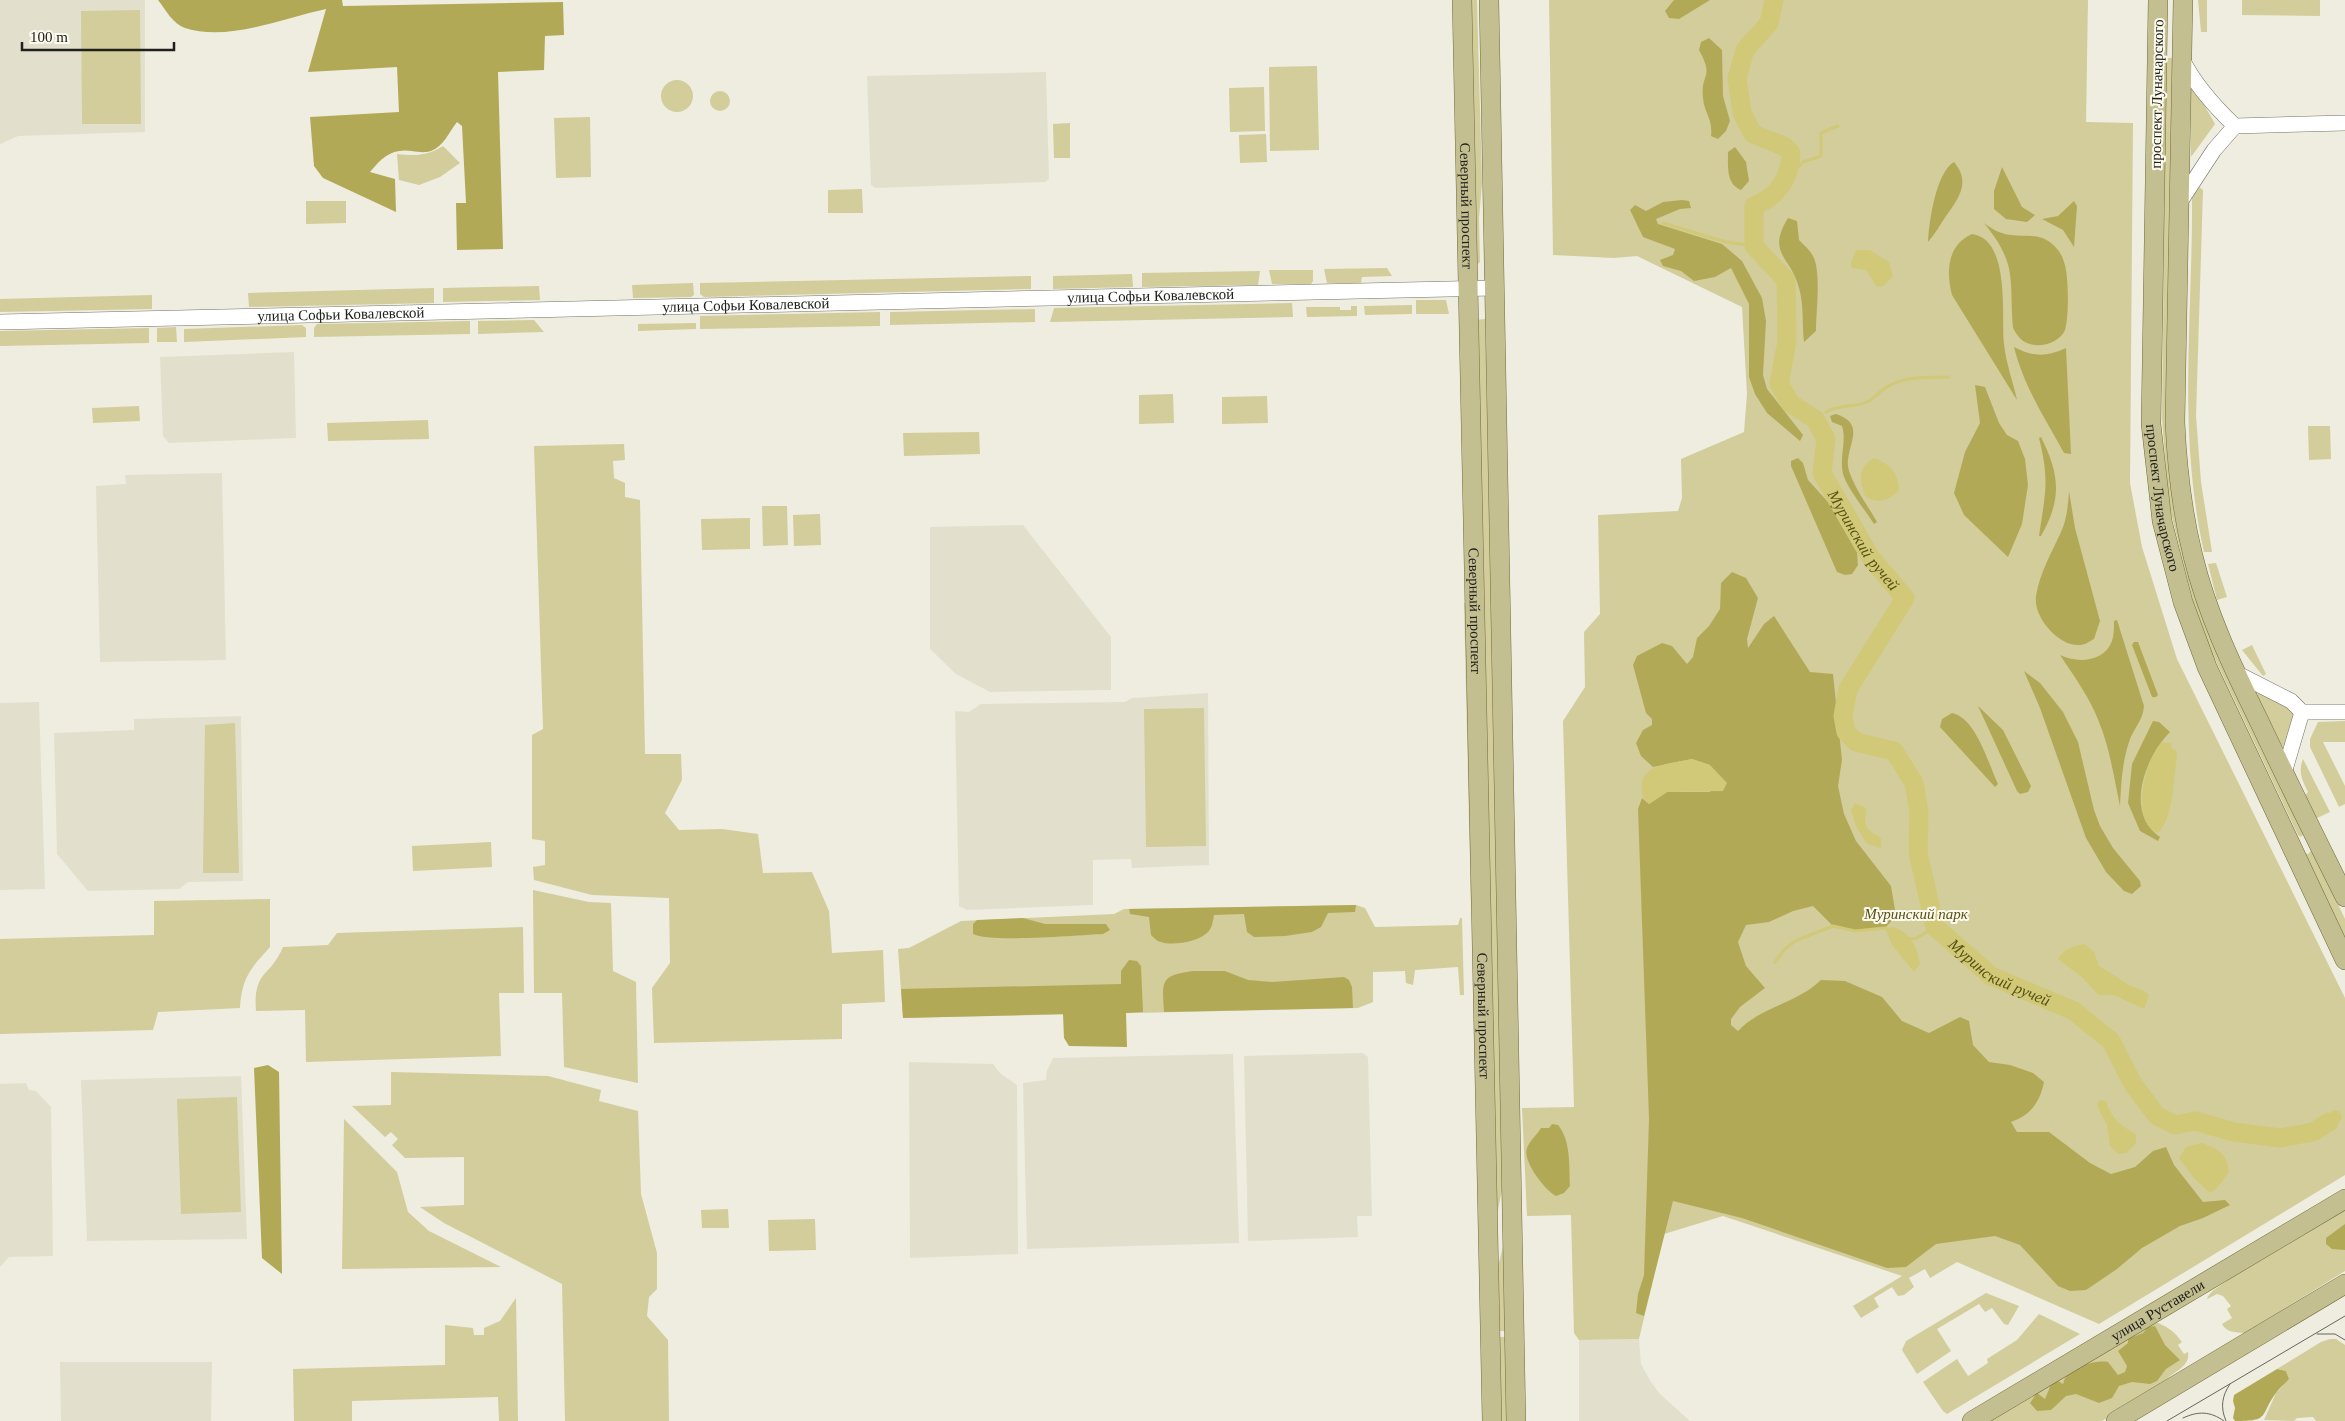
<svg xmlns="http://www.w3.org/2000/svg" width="2345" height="1421" font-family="'Times New Roman',serif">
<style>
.built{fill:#e2e0cc}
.green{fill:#d2cd9b}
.forest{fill:#b2a957}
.water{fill:#d1c977}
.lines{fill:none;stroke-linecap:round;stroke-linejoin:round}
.stream{stroke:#d1c977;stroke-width:3}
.river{stroke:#d1c977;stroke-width:19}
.minor-casing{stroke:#737266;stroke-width:16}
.major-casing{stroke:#716c39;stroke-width:20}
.minor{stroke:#fff;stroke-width:15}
.major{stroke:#c4bf91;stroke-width:19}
.tram{stroke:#66665e;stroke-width:1}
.labels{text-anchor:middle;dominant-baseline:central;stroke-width:4;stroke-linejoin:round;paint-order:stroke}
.street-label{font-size:15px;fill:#21211c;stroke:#fbfaed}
.park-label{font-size:15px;font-style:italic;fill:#575011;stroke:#fbfaed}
.water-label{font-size:16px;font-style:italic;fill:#575112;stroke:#fbfaed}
</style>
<rect width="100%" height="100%" fill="#eeede0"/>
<path class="built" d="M0 0H145V132L18 136 0 144Z
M1046 72 1049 179 1045 182 875 188 871 185 867 76Z
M294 352 296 438 169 443 163 436 160 357Z
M222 473 226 660 100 662 96 486 126 484 125 475Z
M1023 525 1111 637V690L990 692 956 674 930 649V527Z
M1208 693 1209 865 1132 868 1131 859 1093 860V905L967 910 959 906 955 711 969 712 981 704 1125 702 1132 698Z
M39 702 45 889 0 890V703Z
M241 716 243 881 188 882 179 889 88 891 57 854 54 733 134 730V719Z
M1363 1053 1368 1057 1372 1216H1357L1358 1237 1248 1241 1244 1056Z
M1233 1054 1239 1243 1027 1249 1023 1083 1046 1080 1047 1071 1053 1058Z
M909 1062 993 1064 1001 1074 1017 1085 1018 1254 910 1258Z
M241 1076 247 1239 87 1241 81 1080Z
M26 1083 29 1090 36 1091 51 1107 53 1256 9 1257 0 1267V1084Z
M1639 1339 1641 1364 1651 1382 1659 1393 1690 1421H1579V1340Z
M60 1362H212L211 1421H61Z"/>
<path class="green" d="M1469 0H1477L1482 184 1479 218 1480 262 1477 265Z
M1549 0H2088L2086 122 2133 123 2130 483 2142 547 2177 659 2345 998V1175L2099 1324 1957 1262 1930 1278 1925 1269 1909 1278 1914 1287 1904 1295 1898 1296 1892 1287 1874 1298 1879 1307 1861 1318 1853 1306 1902 1276 1723 1216 1664 1234 1639 1339 1579 1340 1574 1333 1571 1215 1527 1216 1522 1108 1574 1107 1563 721 1585 687 1584 632 1600 614 1598 515 1678 511 1682 498 1681 459 1744 432 1747 394 1742 307 1637 256 1614 258 1553 255Z
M2198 0H2207V32H2201Z
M2242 0H2320V16L2242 15Z
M140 10 141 124H82L81 11Z
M2166 58H2174L2168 419 2198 600 2219 659 2304 833 2301 837 2298 835 2206 640 2193 601 2169 505 2162 419Z
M1317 66 1319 150 1270 151 1269 67Z
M661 96a16 16 0 1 1 32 0a16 16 0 1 1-32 0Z
M1264 87 1265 131 1230 132 1229 88Z
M2191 87H2194L2215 124 2191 157Z
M710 101a10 10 0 1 1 20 0a10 10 0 1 1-20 0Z
M590 117 591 177 556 178 554 118Z
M1070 123V158H1054L1053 124Z
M1266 134 1267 162 1240 163 1239 135Z
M443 146 460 163 440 177 419 185 399 180 397 154C416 156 427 156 443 146Z
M2197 185 2203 190 2196 416 2201 482 2212 552H2204C2177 431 2193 317 2192 195Z
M862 189 863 213H828V190Z
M306 201H346V223L306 224Z
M1387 268 1392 276 1362 277 1361 283H1327L1324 269Z
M1269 270H1313V281L1311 284H1272Z
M1260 271 1258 285 1142 287V273Z
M1132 274 1133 287 1053 289V276Z
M1031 276V289L704 297 700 294V283Z
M693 283 694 295 691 297 633 298 632 285Z
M539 286 540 300 443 302V288Z
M434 288V303L249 307 248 293Z
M152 295V309L0 312V299Z
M1416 300H1446L1449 314H1416Z
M1292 303 1293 317 1050 322 1054 308Z
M1412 305V314L1365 315 1364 306Z
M1351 306H1357V316L1307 317 1306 307H1340V310H1351Z
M1035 309V322L890 325V312Z
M880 312V326L700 329V316Z
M1485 319 1504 1181 1497 1214 1476 320Z
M534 320 544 332 478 334V321Z
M470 321V334L314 337V328L317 324Z
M696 323V329L638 331V324Z
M302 325 306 328V337L184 342V329Z
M176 327 177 342H157V328Z
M149 328V343L0 346V331Z
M1173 394 1174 423 1139 424V395Z
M1267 396 1268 423 1222 424V397Z
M139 406 140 421 93 423 92 408Z
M428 420 429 439 328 441 327 423Z
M2308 426H2330L2331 459 2309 460Z
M979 432 980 454 904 456 903 433Z
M624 444 625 460 613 461 614 478 625 483V497L640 500 645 754H681L682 780 665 813 679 830 722 829 758 834 763 873 812 872 829 911 832 953 883 950 885 1002 842 1004V1039L654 1043 652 988 670 963 669 898 592 895 534 880 533 867 545 865V841L532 839V735L543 729 534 446Z
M762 506H787L788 545 763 546Z
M820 514 821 545 794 546 793 515Z
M750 518V549L702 550 701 519Z
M2216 563 2227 597 2217 600 2208 564Z
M1464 603H1467L1474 906H1471Z
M2252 645 2266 674 2263 676 2242 650Z
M2259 692 2289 707 2294 714 2286 746H2282L2257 695Z
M1204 708 1206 846 1146 847 1144 709Z
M2345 721V742H2323L2345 786V804L2339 807 2310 747V739L2318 722Z
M235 723 239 873H203L205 725Z
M2303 759 2330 812 2315 819 2304 797 2308 792C2302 780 2298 772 2303 759Z
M491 842 492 867 413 871 412 846Z
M2312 850 2345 919V937L2304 853 2308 854Z
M533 890 589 902 611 903 613 971 636 982 638 1083 564 1067 562 993H534Z
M270 899V947C250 969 242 978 240 1008L158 1012 153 1030 0 1034V939L154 935V901Z
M1356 905 1365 908 1375 927 1458 925 1460 918H1462L1464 995H1460L1458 967 1415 970 1413 985 1406 983 1405 971 1373 972V1002L1358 1008 903 1018 898 949 909 948 961 921 1114 914 1124 909Z
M523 927 524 993H499L501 1056 306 1062 305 1010 256 1011C253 970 270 978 283 947L328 945 337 933Z
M391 1072 548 1076 601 1090 599 1101 638 1111 641 1194 657 1253V1289L649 1297 647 1316 668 1340 669 1421H565L562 1284 444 1223 420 1207 464 1205V1157L405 1158 392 1145 398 1139 391 1132 385 1137 352 1106 391 1105Z
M237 1097 241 1212 181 1214 177 1099Z
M344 1119 397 1172 408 1212 429 1231 501 1267 342 1269Z
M728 1209 729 1228H702L701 1210Z
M2345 1210V1271L2245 1333C2235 1332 2227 1333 2222 1324L2232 1318 2227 1309 2231 1306 2223 1296 2217 1294 2207 1299C2211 1288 2227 1284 2234 1274Z
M815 1219 816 1250 769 1251 768 1220Z
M1504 1243 1507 1331H1498L1496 1274Z
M1986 1293 2019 1306 2008 1325 2004 1324 1992 1308 1985 1312 1979 1304 1937 1329 1951 1351 1917 1374 1902 1350 1906 1341Z
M516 1298 518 1421H499L498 1397 352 1401V1421H294L293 1369 445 1365V1325L473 1328 474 1335H484V1328L500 1321Z
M2039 1314 2080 1334 1947 1414 1943 1411 1923 1382 1957 1359 1968 1376 1988 1363 1987 1359 2017 1340Z
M2154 1322C2166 1325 2175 1332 2182 1342L2178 1345 2184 1354 2188 1352C2191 1369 2169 1372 2162 1385L2102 1421H1988Z
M1498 1337H1507L1509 1421H1497Z
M2330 1339H2336L2345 1345V1421H2316L2313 1417 2297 1418 2294 1421 2264 1420 2276 1393 2289 1379 2286 1371 2277 1369 2321 1342Z"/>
<path class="forest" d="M158 0H342L343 6 563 2 564 35 545 36 544 70 498 72 503 249 457 250 456 203H466L462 126 457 122C449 132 444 146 431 151 425 153 418 152 412 151 392 148 382 157 370 172L395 179 396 212 323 178 314 166 310 117 399 112 397 67 308 72 326 9C283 18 228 42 185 28 173 24 165 9 158 0Z
M1674 0H1710L1679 19 1669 18 1665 11Z
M1709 38 1722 50 1723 96 1730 121 1726 131 1718 139 1711 136C1713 118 1704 113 1703 98 1700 73 1715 79 1699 50L1701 42Z
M1735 147 1746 162 1749 181 1741 190C1726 184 1728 167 1728 152Z
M1954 162C1971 182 1959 198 1946 216 1940 225 1935 234 1928 242 1929 222 1936 172 1954 162Z
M2002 167 2022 207 2035 215 2027 222 2006 219 1994 209V191Z
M1682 200 1689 201 1691 208 1680 209 1656 219 1658 224 1722 244 1742 261 1762 298 1766 321 1763 375 1767 389 1803 435 1800 441 1767 413 1755 394 1749 377V304L1731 268 1715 277 1694 281 1681 271 1663 266 1660 260 1673 255 1675 249 1643 237 1630 210 1635 205 1646 211 1663 202Z
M2074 201 2077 206 2074 247 2063 230 2042 219 2058 216Z
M1788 218 1797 221 1799 240C1805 246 1811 251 1814 258 1821 276 1816 311 1816 331L1804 342C1802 325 1804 304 1799 288 1791 256 1766 254 1788 218Z
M1984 223C1992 229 2000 234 2011 235 2025 237 2039 233 2051 243 2057 248 2062 254 2064 262 2069 275 2069 317 2065 330 2059 344 2037 349 2025 342 2019 339 2016 333 2013 328 2009 278 2018 265 1984 223Z
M1972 234C2011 239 2001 317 2004 344 2006 363 2013 382 2017 400L1952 295C1946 272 1947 245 1972 234Z
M2014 347C2033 357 2046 357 2066 348L2071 454 2064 453C2045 418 2024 387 2014 347Z
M1975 385 1985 387 1999 423 2007 435 2018 441 2025 459 2028 485 2022 524 2008 557 1964 515 1954 493 1965 452 1980 423Z
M1836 414C1870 425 1842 449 1849 471 1855 489 1868 506 1877 522L1874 524C1866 511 1847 488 1843 474 1839 458 1847 441 1842 426L1832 422 1830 416Z
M2041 437C2060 475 2062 499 2041 536H2039C2045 494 2050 481 2039 438Z
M1798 458 1803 463 1808 480 1828 502 1857 552 1858 565 1852 574 1845 575 1837 572 1791 466V461Z
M2069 491 2075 528 2100 621 2094 639C2090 641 2085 645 2080 645 2059 647 2033 617 2036 596 2040 572 2051 554 2061 532 2067 519 2068 505 2069 491Z
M1732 572 1746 578 1758 598 1747 639 1748 648 1764 624 1774 616 1810 672 1833 674 1842 760 1838 786 1844 814 1856 841 1891 886 1896 916 1885 928 1855 931 1833 926 1813 906 1793 911 1769 922 1746 925 1738 942 1746 966 1765 988 1740 1007 1731 1019V1025L1738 1031C1760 1007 1796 1004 1821 980L1845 981 1882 997 1902 1021 1929 1033 1960 1017 1969 1021 1973 1045 1989 1062 2010 1065 2033 1073 2044 1082C2040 1102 2031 1115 2011 1122L2017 1132H2049L2090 1163 2111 1174 2135 1167 2153 1151 2166 1147 2174 1165 2203 1202 2225 1200 2230 1205 2203 1218 2180 1226 2142 1248 2117 1269 2086 1290 2070 1291 2058 1286 2020 1245 1995 1236 1936 1244 1906 1267 1887 1268 1742 1218 1673 1201 1644 1316 1636 1313 1638 1294 1644 1275 1649 1119 1638 809 1642 798 1649 804 1667 792H1710V765L1692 759 1653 767 1641 756 1636 743 1643 730 1652 725V719L1646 713 1633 665 1637 656 1662 643 1672 646 1687 664 1693 657 1697 638 1709 626 1720 609 1721 583Z
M2117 620 2144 706C2143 721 2133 729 2129 742 2122 763 2121 785 2120 806 2114 778 2110 749 2099 722 2090 698 2074 676 2060 655 2076 663 2104 663 2112 641 2114 635 2114 628 2114 621Z
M2134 642H2138L2158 695 2156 697H2152L2132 645Z
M2024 671 2040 683 2063 712 2078 742 2094 810 2100 826 2113 848 2140 881 2141 886 2132 894 2124 891 2106 872 2086 838 2040 708Z
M1978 706 2003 730 2031 786 2028 792 2020 794 2017 791Z
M1952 713C1976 718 1988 763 1998 784L1995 787 1940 727 1942 719Z
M2153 721 2159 722 2170 732C2145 757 2124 813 2160 837L2158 841 2140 831 2128 803 2132 764Z
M1356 905 1355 912 1328 913 1321 927 1312 932 1285 936 1254 937 1247 932 1244 914 1214 915C1213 921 1212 929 1207 933 1197 942 1173 946 1161 942 1158 942 1154 938 1151 935L1149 917 1130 914 1129 909Z
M1023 918 1045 924H1106L1110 930 1103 934C1079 935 990 943 973 934V924L977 920Z
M1129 960 1137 961 1141 966 1143 1012 1126 1013 1127 1047 1069 1046 1064 1038 1063 1014 903 1018 901 989 1121 984V971Z
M1194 971H1225L1248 980 1272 982 1344 977 1349 980 1352 987 1353 1008 1164 1012C1162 981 1160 975 1194 971Z
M268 1065 279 1072 282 1274 262 1258 254 1068Z
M1552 1124 1558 1125C1571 1141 1569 1165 1570 1186L1564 1193 1556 1196C1545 1190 1522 1161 1527 1148 1530 1140 1537 1135 1541 1128H1549Z
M2345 1224V1250L2332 1249 2326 1244V1238Z
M2155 1326 2165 1345 2180 1360 2166 1369 2157 1381 2150 1384 2132 1382 2119 1386 2112 1398 2099 1403 2076 1394 2066 1396 2051 1410 2037 1411 2030 1403 2037 1393 2045 1399 2052 1382 2058 1381 2063 1384C2064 1382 2064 1379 2066 1377 2073 1366 2097 1360 2108 1362L2118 1375 2125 1372 2127 1366 2118 1351 2128 1343V1339L2143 1333 2148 1327Z
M2277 1369 2286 1371 2289 1379C2285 1384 2279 1388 2276 1393 2259 1416 2271 1421 2235 1421L2233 1418 2235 1408 2233 1401 2234 1395Z"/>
<path class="water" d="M1856 250H1870L1889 262 1893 276 1883 286 1877 287 1866 270 1852 268 1851 263Z
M1874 458C1890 464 1898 472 1899 490 1890 500 1877 505 1865 496 1859 480 1858 467 1874 458Z
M2162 742 2171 743 2172 749 2176 750 2177 758C2172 781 2175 815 2158 833 2129 822 2145 759 2162 742Z
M1692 759 1710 765 1727 783 1723 791 1667 792 1649 804C1642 797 1641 793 1642 783 1645 763 1676 763 1692 759Z
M1855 803 1866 808C1864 828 1865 828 1881 838V848L1867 844 1856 826 1851 810Z
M1894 927C1911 933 1917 947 1920 964L1914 972 1892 945 1885 928Z
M2085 944 2094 952 2099 966C2109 972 2118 978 2127 984 2135 989 2141 987 2149 995L2144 1009 2114 995H2098L2082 977 2058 959C2065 948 2072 946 2085 944Z
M2099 1100 2106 1101C2111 1118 2120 1125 2136 1134V1143L2126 1153 2118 1154 2110 1146 2107 1125 2097 1106Z
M2334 1110 2340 1112 2342 1118C2335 1128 2325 1133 2313 1132Z
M2202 1143C2220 1150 2226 1152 2229 1172L2217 1188 2210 1193 2195 1179 2179 1158 2186 1147Z"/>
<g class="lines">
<path class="stream" d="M1788 175 1792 174 1803 162 1821 156V133L1838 126
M1663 223 1726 242 1754 246
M1826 412C1840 404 1854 408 1867 402 1873 400 1879 392 1885 388 1906 375 1926 378 1949 377
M1815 419 1822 415
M1908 938 1915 939 1935 927
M1775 962 1784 950 1795 941 1833 926 1855 931 1885 928 1888 930"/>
<path class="river" id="s1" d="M1774 0 1769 23 1745 50 1737 78 1742 113 1753 134 1784 146 1791 153C1790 179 1778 196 1754 206V246L1786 280 1787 341 1779 384 1791 404 1815 419 1826 439 1822 473 1871 558 1905 598 1848 689 1843 716 1846 732 1856 742 1894 751 1914 783 1919 812 1918 853 1935 927 1991 976 2074 1011 2111 1041 2133 1084 2157 1116 2175 1125 2195 1121 2234 1132 2280 1138 2313 1132 2329 1122"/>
<g class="minor-casing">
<g id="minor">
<path d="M2182 59C2195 85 2214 106 2235 126L2345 123"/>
<path d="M2180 202 2214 150 2235 126"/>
<path id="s2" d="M0 322 1493 288"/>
<path d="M2236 673 2291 701 2302 712H2345"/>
<path d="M2284 773 2302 712"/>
</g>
</g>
<g class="major-casing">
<g id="major">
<path id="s3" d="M1462 0 1492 1421"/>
<path d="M1489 0 1516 1421"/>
<path id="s4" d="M2158 0 2151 424 2162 521 2183 602 2207 667 2345 960"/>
<path d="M2183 0 2175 422C2177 467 2182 512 2193 556 2207 614 2233 668 2259 721 2287 780 2316 839 2345 897"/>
<path id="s5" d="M1972 1421 2345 1199"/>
<path d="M2116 1421 2345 1284"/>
</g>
</g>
<use href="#minor" class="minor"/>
<use href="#major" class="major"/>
<path class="tram" d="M2317 1334H2335L2345 1340
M2183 1418C2198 1411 2210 1411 2224 1421
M2167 1421 2345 1316
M2226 1421C2220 1407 2222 1396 2230 1384"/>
</g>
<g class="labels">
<g class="street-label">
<text transform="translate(2157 94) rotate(-89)">проспект Луначарского</text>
<text stroke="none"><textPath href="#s3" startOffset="206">Северный проспект</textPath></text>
<text stroke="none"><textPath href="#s2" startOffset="1151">улица Софьи Ковалевской</textPath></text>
<text stroke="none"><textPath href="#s2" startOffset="746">улица Софьи Ковалевской</textPath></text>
<text stroke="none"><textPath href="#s2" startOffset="341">улица Софьи Ковалевской</textPath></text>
<text stroke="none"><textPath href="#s4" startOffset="499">проспект Луначарского</textPath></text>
<text stroke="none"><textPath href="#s3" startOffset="611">Северный проспект</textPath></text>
<text stroke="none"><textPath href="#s3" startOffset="1016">Северный проспект</textPath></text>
<text stroke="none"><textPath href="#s5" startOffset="216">улица Руставели</textPath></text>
</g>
<g class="park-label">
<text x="1916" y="914">Муринский парк</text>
</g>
<g class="water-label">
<text stroke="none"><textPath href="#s1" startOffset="639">Муринский ручей</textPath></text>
<text stroke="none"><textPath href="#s1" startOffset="1179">Муринский ручей</textPath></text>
</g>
</g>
<path d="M22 42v8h152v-8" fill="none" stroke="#21211c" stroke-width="2.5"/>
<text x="30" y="42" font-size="15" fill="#21211c" stroke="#fbfaed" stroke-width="4" paint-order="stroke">100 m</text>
</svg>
